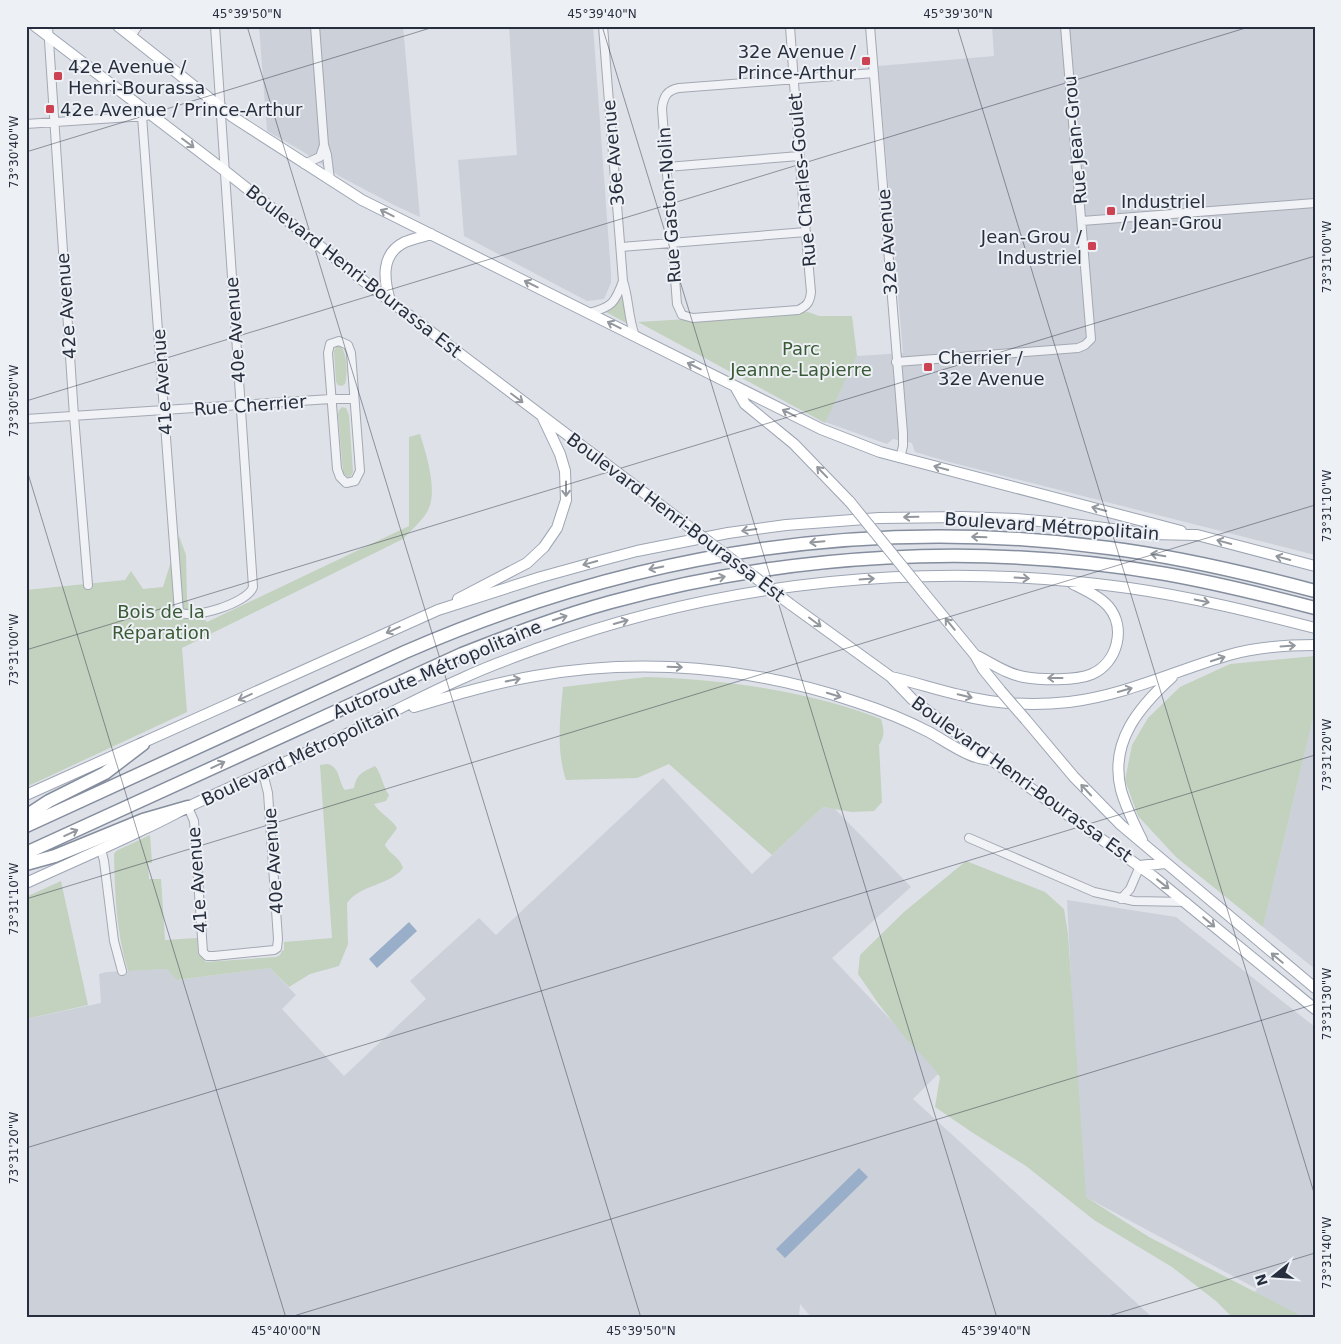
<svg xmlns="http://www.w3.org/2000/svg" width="1341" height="1344" font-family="'DejaVu Sans',sans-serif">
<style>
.built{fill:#ccd0d9}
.green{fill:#c3d1bf}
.water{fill:#99aec8}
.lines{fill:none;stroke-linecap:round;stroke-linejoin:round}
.minor-casing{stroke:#a3a8b2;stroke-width:10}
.major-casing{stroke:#9da5b3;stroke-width:12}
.highway-casing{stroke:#858e9e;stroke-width:15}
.minor{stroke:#f1f2f6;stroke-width:8}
.major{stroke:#fff;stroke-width:10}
.highway{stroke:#fff;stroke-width:12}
.major-bridge-casing{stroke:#9da5b3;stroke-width:12;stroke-linecap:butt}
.major-bridge{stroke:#fff;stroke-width:10}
.oneway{stroke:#93979e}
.ticks{fill:none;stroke:#272f3e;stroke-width:1;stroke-opacity:0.45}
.poi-dot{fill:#cd4253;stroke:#edf0f5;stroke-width:2}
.labels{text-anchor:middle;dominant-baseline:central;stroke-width:4;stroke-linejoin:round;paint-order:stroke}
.poi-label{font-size:18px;fill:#272f3e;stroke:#edf0f5;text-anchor:start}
.street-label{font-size:18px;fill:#272f3e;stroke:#edf0f5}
.park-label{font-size:18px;fill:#3a5a35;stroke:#edf0f5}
.neatline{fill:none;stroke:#272f3e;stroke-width:2}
.ticks-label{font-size:12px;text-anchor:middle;fill:#272f3e}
</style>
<rect width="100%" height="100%" fill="#dee1e8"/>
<path class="built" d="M259 26H403L420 217 396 206 339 176 302 151 267 131Z
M509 26H593L611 273V283L604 299 587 301 464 236 458 160 517 155Z
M992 26H1315V555L949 462 915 452 912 443 893 439 887 444 825 422 857 356 903 353 878 66 994 56Z
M1315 710V969L1263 927Z
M663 778 752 874 823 807 835 809 911 887 832 958 940 1072 913 1099 1153 1318H812L800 1304 799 1318H26V1019L101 1003 99 974 106 972 167 969 178 980 270 968 296 995 282 1009 344 1076 426 999 410 981 479 918 496 935Z
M1067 900 1176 917 1315 1027V1318H1236L1257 1289 1082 1195Z"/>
<path class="green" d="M622 297H624L625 298 626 323 606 312 615 306Z
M808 312 819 316H852L857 356 825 423 638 322Z
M337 345 341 346C347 354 348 374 345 384L342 386 338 385 336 382 334 351Z
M342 407 346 408 349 415 353 472 351 476 348 477 343 473 338 414 339 410Z
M420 434C426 454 439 492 427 512 421 522 411 530 403 539L182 648 187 712 26 787V590L125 580 131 571 143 589 163 587 179 536 186 555 187 601 207 622 409 526V437Z
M1315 656V710L1263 927 1176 857 1138 816 1125 780 1132 745 1148 718 1180 687 1230 664Z
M646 677C723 679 809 691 881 719 884 729 885 736 879 745L882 802 874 811 852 812 823 807 772 855 669 764 637 778 566 780C556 750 560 718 563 687Z
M328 764C341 768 338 782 345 790L354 788C357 773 363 772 375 766 381 772 382 785 389 795L386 801 374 804C380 814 391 818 397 828 393 835 388 839 385 845 390 855 399 856 403 868 389 886 361 884 347 903L348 944 339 966 310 974 289 987 270 968 177 980 167 969 128 971C116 931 115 895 114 854L116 851 150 835 152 863H148L149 879H161L165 940 197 938 198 954 206 962 276 957 280 955 282 951 284 950V942L332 938 320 765Z
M966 861 1045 892 1064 909 1068 934 1086 1197 1149 1237 1305 1318H1233L1216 1301 1172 1267 1094 1220 1026 1166 973 1133 935 1107 940 1077 931 1065 906 1039 878 1003 858 974 860 955 904 912Z
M61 881 88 1005 26 1019V897Z"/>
<path class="water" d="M409 922 417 931 377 968 369 959Z
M859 1168 868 1177 785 1258 776 1249Z"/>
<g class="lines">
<g class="minor-casing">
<path id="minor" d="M48 26 74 416 88 585
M315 26 324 145 327 155 330 180
M603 26 623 281C629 299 628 318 635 336
M790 26C796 115 803 203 811 292 810 302 807 306 798 310L693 318 682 315 677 304 662 109C663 97 667 90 679 88L874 73
M870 26 903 433V446L900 458
M131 36 138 26
M142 116 179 612C193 620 248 603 253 587L215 26
M26 124 146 116
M304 164 320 157 324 145
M667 167 799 156
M1082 221 1315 203
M621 247 806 232
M589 313C612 307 615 303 623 281
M339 341 348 345 351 353 360 471 355 481 346 483 340 477 337 469 328 353 330 344Z
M896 362 1078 348 1085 345 1091 339 1065 26
M26 419 331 399H354
M188 807 194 821 203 952 207 956H214L274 950 277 948 278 939 268 793 263 773
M969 838 1094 892 1134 901 1186 902
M101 849 104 861 114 941 122 971
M1121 899 1130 889 1140 866"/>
</g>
<g class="major-casing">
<path id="major" d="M35 26 225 171 365 282 684 523
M118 26 233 117 362 200 821 429 880 452 1181 531
M390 301C384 280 380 254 405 242 413 239 422 237 431 234
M736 388 745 404 794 444 850 502
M924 593 975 655 983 669 1000 690
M458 599 527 563 544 547 557 528 566 500 565 471 560 454 543 418
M790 604 891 677 912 699 993 761 1154 877 1315 1009
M975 655C992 663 1006 674 1024 677 1041 680 1076 681 1092 674 1117 663 1127 628 1108 606 1099 596 1085 590 1073 584
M891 677C914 682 937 690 960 695 995 704 1033 706 1069 702 1126 695 1174 671 1229 655 1256 647 1286 645 1315 645
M414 707C454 695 494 683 535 676 642 657 753 667 856 702 881 710 906 720 929 732 942 739 963 754 976 757 981 759 986 759 991 760
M1026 720 1074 777 1121 825 1315 988
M26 795 438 610 541 577 599 561 637 551 728 533 786 525 879 518 962 517 1016 519 1073 524 1151 534 1197 535 1315 566
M1142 840C1134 824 1126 808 1121 790 1109 742 1139 707 1172 677
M1140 866 1165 863
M26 883C65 865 105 848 144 829 160 822 176 813 192 805 246 780 300 756 353 731 390 714 426 694 463 678 488 666 514 657 539 648 727 580 931 560 1129 588 1192 597 1253 612 1315 628"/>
</g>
<g class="highway-casing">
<path id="highway" d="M26 816 49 801 105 773 143 744
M26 826 405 652C630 554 865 515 1109 548 1179 557 1247 573 1315 591
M26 853 462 654C511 635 560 616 611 602 790 553 982 542 1166 574 1216 583 1265 595 1315 608
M26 864 55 856 143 820 188 807"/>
</g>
<use href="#minor" class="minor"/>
<use href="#major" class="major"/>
<use href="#highway" class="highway"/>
<g class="major-bridge-casing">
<path id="major-bridge" d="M850 502 924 593
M684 523 790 604
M1000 690 1026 720"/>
</g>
<use href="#major-bridge" class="major-bridge"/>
</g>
<defs><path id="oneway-shaft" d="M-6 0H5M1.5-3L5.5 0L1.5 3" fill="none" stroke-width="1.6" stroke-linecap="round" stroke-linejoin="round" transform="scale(1.25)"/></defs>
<g class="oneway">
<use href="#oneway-shaft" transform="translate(188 143) rotate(37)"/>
<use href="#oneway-shaft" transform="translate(387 213) rotate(-153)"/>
<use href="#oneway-shaft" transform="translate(531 284) rotate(-154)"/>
<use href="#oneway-shaft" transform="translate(614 325) rotate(-153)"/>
<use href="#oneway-shaft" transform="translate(694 366) rotate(-154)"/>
<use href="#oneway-shaft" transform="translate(517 398) rotate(37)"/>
<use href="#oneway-shaft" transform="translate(789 413) rotate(-153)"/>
<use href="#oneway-shaft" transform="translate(941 468) rotate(-165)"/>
<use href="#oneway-shaft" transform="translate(822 472) rotate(-134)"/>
<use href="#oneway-shaft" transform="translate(566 489) rotate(90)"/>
<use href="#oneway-shaft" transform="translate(1099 509) rotate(-165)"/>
<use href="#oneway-shaft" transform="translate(911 517) rotate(179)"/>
<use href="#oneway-shaft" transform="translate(749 530) rotate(172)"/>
<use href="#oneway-shaft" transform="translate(979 537) rotate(-178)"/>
<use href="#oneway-shaft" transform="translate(817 542) rotate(175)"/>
<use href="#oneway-shaft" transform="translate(1224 542) rotate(-165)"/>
<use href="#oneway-shaft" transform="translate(1158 555) rotate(-170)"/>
<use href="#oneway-shaft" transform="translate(1283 558) rotate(-165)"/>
<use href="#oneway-shaft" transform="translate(590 563) rotate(165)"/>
<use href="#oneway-shaft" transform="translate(656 568) rotate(168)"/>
<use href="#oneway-shaft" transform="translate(718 578) rotate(-11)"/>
<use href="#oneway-shaft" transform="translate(1022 578) rotate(4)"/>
<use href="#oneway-shaft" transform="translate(867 579) rotate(-4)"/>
<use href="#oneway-shaft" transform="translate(1202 601) rotate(12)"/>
<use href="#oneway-shaft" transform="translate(560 618) rotate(-18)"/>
<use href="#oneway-shaft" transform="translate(621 622) rotate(-16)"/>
<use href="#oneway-shaft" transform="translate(815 622) rotate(37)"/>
<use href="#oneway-shaft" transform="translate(950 624) rotate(-129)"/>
<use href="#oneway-shaft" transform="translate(393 630) rotate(156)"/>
<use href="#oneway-shaft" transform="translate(1288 646) rotate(-4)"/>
<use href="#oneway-shaft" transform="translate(1218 659) rotate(-18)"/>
<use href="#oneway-shaft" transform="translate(675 667) rotate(2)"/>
<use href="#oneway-shaft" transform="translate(1055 678) rotate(180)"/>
<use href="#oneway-shaft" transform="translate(513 680) rotate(-12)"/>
<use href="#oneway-shaft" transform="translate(1125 690) rotate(-16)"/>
<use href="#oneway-shaft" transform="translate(834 695) rotate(17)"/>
<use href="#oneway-shaft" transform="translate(965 696) rotate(13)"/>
<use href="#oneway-shaft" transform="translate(245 697) rotate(155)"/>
<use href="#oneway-shaft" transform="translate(218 765) rotate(-25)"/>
<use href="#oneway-shaft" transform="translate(1086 790) rotate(-133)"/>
<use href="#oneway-shaft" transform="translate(71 833) rotate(-25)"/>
<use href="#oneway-shaft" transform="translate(1163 884) rotate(38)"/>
<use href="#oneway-shaft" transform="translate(1209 922) rotate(40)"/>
<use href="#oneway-shaft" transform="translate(1277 958) rotate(-140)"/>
</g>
<path class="ticks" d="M247 26 641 1318M602 26 997 1318M957 26 1315 1196M1313 26 1315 34M26 152 437 26M26 401 1252 26M26 467 286 1318M26 650 1315 256M26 899 1315 505M26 1148 1315 755M287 1318 1315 1004M1102 1318 1315 1253"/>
<g class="poi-dot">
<rect x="861" y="56" width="10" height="10" rx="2.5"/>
<rect x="53" y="71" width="10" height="10" rx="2.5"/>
<rect x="45" y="104" width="10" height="10" rx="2.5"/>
<rect x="1106" y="206" width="10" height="10" rx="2.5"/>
<rect x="1087" y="241" width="10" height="10" rx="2.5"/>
<rect x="923" y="362" width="10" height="10" rx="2.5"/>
</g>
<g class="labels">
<g class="poi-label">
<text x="856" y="51" text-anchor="end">32e Avenue /<tspan x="856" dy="21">Prince-Arthur</tspan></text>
<text x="68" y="66">42e Avenue /<tspan x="68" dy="21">Henri-Bourassa</tspan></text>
<text x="60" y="109">42e Avenue / Prince-Arthur</text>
<text x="1121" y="201">Industriel<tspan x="1121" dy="21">/ Jean-Grou</tspan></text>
<text x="1082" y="236" text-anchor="end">Jean-Grou /<tspan x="1082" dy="21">Industriel</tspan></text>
<text x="938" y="357">Cherrier /<tspan x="938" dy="21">32e Avenue</tspan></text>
</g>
<g class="street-label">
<text transform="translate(1075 140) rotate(-95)">Rue Jean-Grou</text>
<text transform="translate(613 153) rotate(-95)">36e Avenue</text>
<text transform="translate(802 180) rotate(-95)">Rue Charles-Goulet</text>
<text transform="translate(669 205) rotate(-94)">Rue Gaston-Nolin</text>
<text transform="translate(887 242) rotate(-94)">32e Avenue</text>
<text transform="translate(354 271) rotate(38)">Boulevard Henri-Bourassa Est</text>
<text transform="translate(66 306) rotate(-94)">42e Avenue</text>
<text transform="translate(235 330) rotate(-94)">40e Avenue</text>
<text transform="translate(162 382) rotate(-94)">41e Avenue</text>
<text transform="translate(250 405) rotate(-4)">Rue Cherrier</text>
<text transform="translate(676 517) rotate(37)">Boulevard Henri-Bourassa Est</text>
<text transform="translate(1052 526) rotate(4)">Boulevard Métropolitain</text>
<text transform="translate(437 669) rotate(-23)">Autoroute Métropolitaine</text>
<text transform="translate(300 755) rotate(-25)">Boulevard Métropolitain</text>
<text transform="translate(1022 779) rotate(36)">Boulevard Henri-Bourassa Est</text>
<text transform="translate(273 861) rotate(-94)">40e Avenue</text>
<text transform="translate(197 880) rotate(-94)">41e Avenue</text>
</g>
<g class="park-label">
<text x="801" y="348">Parc<tspan x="801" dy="21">Jeanne-Lapierre</tspan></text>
<text x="161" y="611">Bois de la<tspan x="161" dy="21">Réparation</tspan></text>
</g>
</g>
<rect width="1341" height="1344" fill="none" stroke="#edf0f5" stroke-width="55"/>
<g transform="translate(1274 1276) rotate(253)" stroke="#edf0f5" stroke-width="4" paint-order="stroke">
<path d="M0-4L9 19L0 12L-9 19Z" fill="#272f3e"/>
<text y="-8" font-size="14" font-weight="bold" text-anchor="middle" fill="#272f3e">N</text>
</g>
<rect x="28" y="28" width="1286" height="1288" class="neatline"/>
<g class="ticks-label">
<text x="247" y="18">45°39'50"N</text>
<text x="602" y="18">45°39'40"N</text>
<text x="958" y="18">45°39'30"N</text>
<text transform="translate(14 152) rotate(-90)" y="4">73°30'40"W</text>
<text transform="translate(1327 257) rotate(-90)" y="4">73°31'00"W</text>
<text transform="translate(14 401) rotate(-90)" y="4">73°30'50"W</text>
<text transform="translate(1327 506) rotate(-90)" y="4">73°31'10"W</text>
<text transform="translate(14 650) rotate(-90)" y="4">73°31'00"W</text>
<text transform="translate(1327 755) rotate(-90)" y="4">73°31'20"W</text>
<text transform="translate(14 899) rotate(-90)" y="4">73°31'10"W</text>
<text transform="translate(1327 1004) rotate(-90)" y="4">73°31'30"W</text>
<text transform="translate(14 1148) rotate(-90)" y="4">73°31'20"W</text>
<text transform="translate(1327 1253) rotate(-90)" y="4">73°31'40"W</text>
<text x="286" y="1335">45°40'00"N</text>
<text x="641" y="1335">45°39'50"N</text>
<text x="996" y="1335">45°39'40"N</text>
</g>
</svg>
